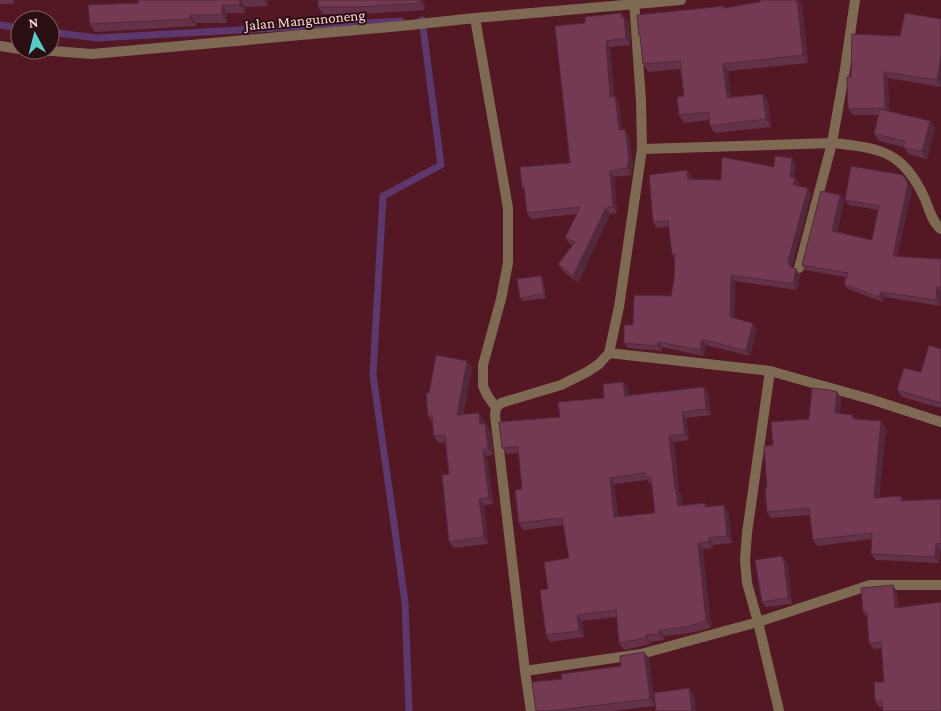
<svg xmlns="http://www.w3.org/2000/svg" width="941" height="711" font-family="'Crimson Pro',serif">
<style>
.lines{fill:none;stroke-linecap:round;stroke-linejoin:round}
.stream{stroke:#5c386f;stroke-width:7}
.street{stroke:#7e6a52;stroke-width:10}
.wall{fill:#643248;fill-rule:evenodd}
.shaded-wall{fill:#51293b}
.building{fill:#743a54;stroke:#51293b;fill-rule:evenodd}
.labels{text-anchor:middle;dominant-baseline:central;stroke-width:4;stroke-linejoin:round;paint-order:stroke}
.street-label{font-size:15px;fill:#fdd6d8;stroke:#290e12}
</style>
<rect width="100%" height="100%" fill="#531823"/>
<g class="lines">
<path class="stream" d="M0 25 20 28
M50 32 97 38 401 21
M409 711 405 602 373 375 383 196 441 165 422 20"/>
<path class="street" d="M475 18 508 208V263L501 299 483 365V386L487 395 496 408
M0 46 20 49
M39 50 92 54 401 26 475 18 681 0
M642 149 832 143C881 148 903 151 925 199 929 209 932 222 941 229
M799 268 832 143 845 69 855 0
M609 353 770 371 870 399 941 422
M770 371 747 533 745 560 747 583 758 622 779 711
M525 671 641 654 758 622 870 585H941
M531 711 525 671 495 415 496 408 501 403 561 385 587 372 599 364 609 353 619 307 642 149 641 101 634 0"/>
</g>
<path class="wall" d="M0 0H14V4H0Z
M138 0H268V6L245 7V13H227V23H196V26L95 32 90 24 139 3Z
M318 0H424L425 10 361 14H323L318 7Z
M802 4 808 63 728 71 731 97 763 94 768 101 771 127 715 133 710 126 709 120 684 123 679 115 684 96 680 69 648 72 643 64 641 38 639 36 725 8Z
M621 13 629 23 630 45 610 47 614 96 619 103 622 130 629 136 633 164 631 175 614 177 617 213 610 214 578 283 562 270 558 264 573 246 570 244 565 238 577 214 531 219 527 213 524 190 522 187 570 163 585 23Z
M941 19V87L888 78 889 111 930 121 935 128 927 159 908 154 904 147 879 141 874 134 879 115H853L848 109 851 77 900 36Z
M796 164 794 178 799 184 798 186 808 188 811 194 792 266 793 268 800 275 797 290 735 281 734 318 757 329 750 356 706 345 704 356 662 347V351L628 348 624 343 633 325 671 296 674 280 675 259 672 254 669 227 657 228 653 222 691 175V179L721 180 774 167Z
M912 189 897 257 941 259V292L940 306 885 297 883 302 848 289 844 284 846 277 805 270 802 265 840 195 844 201 837 232 872 240 878 210 849 205 845 200Z
M543 279 546 298 523 301 520 298Z
M941 349V408L902 397 897 390 921 372Z
M472 367 463 415 479 413 483 420 484 423 490 430 493 455 487 456 493 504 484 505 488 544 454 548 449 542V474L445 442 438 443 434 436 432 422 428 416 429 393Z
M623 382 628 388V395L704 387 708 393 711 415 686 418 689 440 674 442 679 492 681 495 682 506 705 503 708 507 728 511 732 543 713 545V548L703 549 711 628 690 633 664 636V640L650 642V644L624 650 619 643 617 617 582 621 584 637 550 642 546 635 548 589 569 558 563 525 523 530 519 523 522 489 518 453 507 454 502 448 560 417 604 398ZM648 480 650 484 652 483 655 513 618 517 614 484Z
M837 392 841 398 840 413 886 427 879 498 901 496 904 501 941 499V550H940L939 563 876 560 871 554 872 539 817 546 813 540 810 515 771 518 767 512V488L809 419Z
M782 556 788 566 792 604 766 607 762 602Z
M897 592 883 707H879L875 701 884 682 882 648 873 649 869 643 867 618 863 612Z
M644 652 649 659 655 706 612 711H536L562 679 621 666Z"/>
<path class="shaded-wall" d="M240 0H241L245 7V13L240 5Z
M263 0H268V6Z
M420 0H424L425 10 421 3Z
M797 0H799L802 4 808 63 803 55Z
M222 5 227 13V23L222 15Z
M621 13 629 23 630 45 626 38Z
M190 15 196 23V26L191 19Z
M606 41 610 47 615 103 610 97Z
M941 55V86L937 80Z
M723 64 728 71 732 105 727 98Z
M884 72 888 78 889 115 885 108Z
M763 94 768 101 771 127 766 119Z
M615 96 619 103 623 136 619 130Z
M930 121 935 128 927 159 922 152Z
M625 129 629 136 633 164 631 175 627 168Z
M792 158 796 164 794 183 790 177Z
M687 170 691 175 692 184 688 179Z
M610 171 614 177 617 213 613 207Z
M903 175 912 189 896 262 893 256Z
M795 178 799 184 797 191 793 185Z
M808 188 811 194 792 266 794 272 790 267 788 261Z
M840 195 844 201 836 237 832 231Z
M606 208 610 214 578 283 573 276Z
M796 269 800 275 797 290 793 284Z
M731 275 735 281 734 323 730 317Z
M541 276 543 279 546 298 544 294Z
M937 287 941 292 940 306 936 300Z
M881 292 885 297 883 302 879 297Z
M753 323 757 329 750 356 746 351Z
M702 339 706 345 704 356 700 350Z
M658 342 662 347V351L658 346Z
M467 361 472 367 462 422 457 415Z
M623 382 628 388 629 402 625 396Z
M704 387 708 393 711 415 706 409Z
M837 392 841 398 840 419 835 413Z
M682 412 686 418 689 440 685 434Z
M479 413 483 420 484 430 480 424Z
M881 421 886 427 879 504 874 498Z
M485 423 490 430 493 455 488 449Z
M669 436 674 442 679 492 681 495 683 512 678 506 675 489Z
M483 450 487 456 493 504 489 498Z
M610 478 614 484 619 524 614 517Z
M479 499 484 505 488 544 484 537Z
M724 505 728 511 732 543 727 536Z
M709 538 713 545V548L709 542Z
M698 543 703 549 711 628 706 621Z
M936 544 940 550 939 563 935 557Z
M782 556 788 566 792 604 788 598Z
M893 585 897 592 900 614 895 608Z
M577 615 582 621 584 637 579 631Z
M659 630 664 636V640L660 634Z
M646 635 650 642V644L646 638Z
M644 652 649 659 655 706 650 699Z
M689 688 694 695 696 711H692Z"/>
<path class="building" d="M138 0H240V5H222V15H190L191 19 90 24 88 5 139 3Z
M318 0H420L421 3 357 7H318Z
M760 0H797L803 55 723 64 727 98 763 94 766 119 710 126 709 112 679 115 677 97 684 96 680 61 643 64 640 35 639 36 637 15 724 6V8L760 2Z
M621 13V17H624L626 38 606 41 610 97 615 96 619 130 625 129 629 158 627 168 610 171 613 207 606 208 573 276 558 264 575 242 565 238 580 207 527 213 524 187H522L520 167 570 163 555 26 585 23V17Z
M905 13 941 19V55L937 80 884 72 885 108 848 109 847 77H851L852 34 900 36Z
M880 109 930 121 922 152 903 147 905 141 874 134Z
M775 156 792 158 790 177 795 178 793 185 808 188 788 261 790 267 796 269 793 284 731 275 730 317 753 323 746 351 702 339 700 350 658 342V346L624 343V325H633L634 295 671 296 674 280 675 254H672L668 221 653 222 649 175 687 170 688 179 721 180 722 157 774 167Z
M851 166 903 175 908 183 893 256 941 259V287H937L936 300 881 292 879 297 844 284 848 273 802 265 821 191 840 195 832 231 872 240 879 206 845 200Z
M541 276 544 294 520 298 517 279Z
M929 345 941 349V403L897 390 904 368 921 372Z
M436 355 467 361 457 415 479 413 480 424 485 423 488 449 483 450 489 498 479 499 484 537 449 542 442 475 449 474 445 435 434 436 432 416H428L426 393H429Z
M623 382 625 396 704 387 706 409 682 412 685 434 669 436 675 489H676L678 506 705 503V507L724 505 727 536 709 538V542L698 543 706 621 686 627 659 630 660 634 646 635V638L619 643 616 610 577 615 579 631 546 635 540 590 548 589 544 562 569 558 562 518 519 523 515 490 522 489 518 447 502 448 499 422 560 417 558 402 604 398 603 384ZM645 473 646 477H651L655 513 614 517 610 478Z
M812 388 830 390 837 392 835 413 853 415V419L881 421 874 498 901 496V501L941 499V543L936 544 935 557 871 554 872 533 813 540 809 508 767 512 765 488H767L764 446 773 445 771 422 809 419Z
M782 556 783 561H784L788 598 762 602 755 560Z
M893 585 895 608 941 602V711H883L882 701H875L874 682H884L881 642 869 643 867 612H863L861 588Z
M644 652 650 699 550 711H536L532 682 562 679 561 674 621 666 620 656Z
M689 688 692 711H656L654 693Z"/>
<g class="labels">
<g class="street-label">
<text transform="translate(305 20) rotate(-5)">Jalan Mangunoneng</text>
</g>
</g>
<g transform="translate(35 35) rotate(353)"><circle r="24" fill="#290e12" stroke="#7e5e61"/>
<path d="M0-4L9 19L0 12L-9 19Z" fill="#53cdca"/>
<text y="-8" font-size="14" font-weight="bold" text-anchor="middle" fill="#fdd6d8">N</text>
</g>
</svg>
